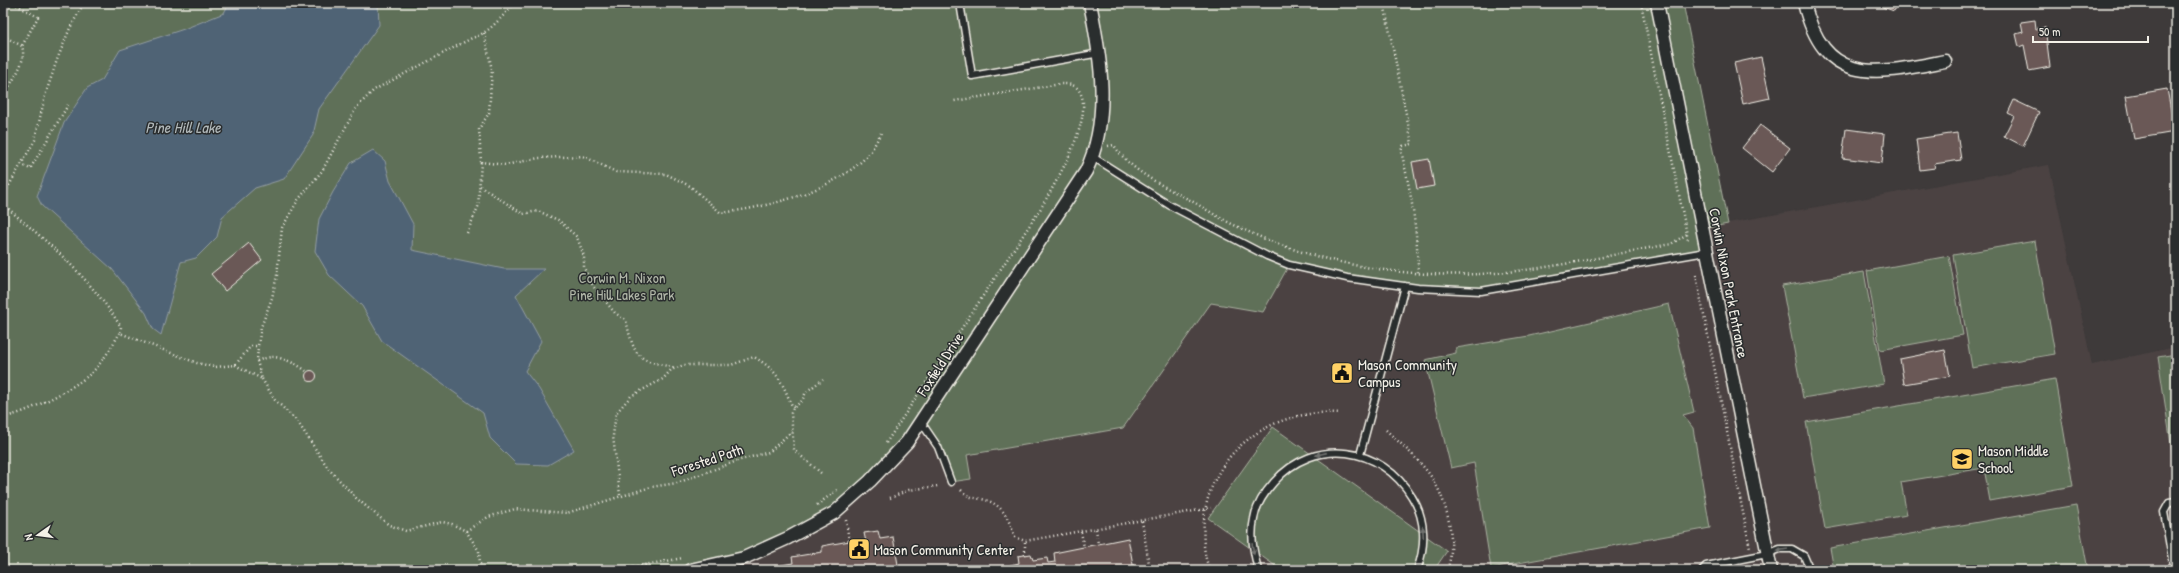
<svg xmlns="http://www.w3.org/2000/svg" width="2179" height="573" font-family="'Patrick Hand',sans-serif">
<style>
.built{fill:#4c4343}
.green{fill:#5f7059;stroke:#aab0a0}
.water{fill:#506474;stroke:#929ca2}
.building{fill:#6b5957;stroke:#f4f1e8}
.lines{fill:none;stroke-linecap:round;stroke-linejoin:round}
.service-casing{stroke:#f4f1e8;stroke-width:9}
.minor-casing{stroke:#f4f1e8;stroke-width:15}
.path{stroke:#f4f1e8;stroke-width:2.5;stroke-dasharray:1 3;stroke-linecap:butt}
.service{stroke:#2a2d2e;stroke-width:6}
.minor{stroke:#2a2d2e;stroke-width:12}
.oneway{fill:#71726f}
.labels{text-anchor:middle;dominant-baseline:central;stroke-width:3;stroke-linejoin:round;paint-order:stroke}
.park-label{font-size:15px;fill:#b1b7a8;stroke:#2a2d2e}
.street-label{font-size:15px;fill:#f4f1e8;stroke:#2a2d2e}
.poi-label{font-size:15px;fill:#f4f1e8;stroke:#2a2d2e;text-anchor:start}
.water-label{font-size:16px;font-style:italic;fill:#b2b9ba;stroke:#2a2d2e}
</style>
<rect width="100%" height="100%" fill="#3e3a3a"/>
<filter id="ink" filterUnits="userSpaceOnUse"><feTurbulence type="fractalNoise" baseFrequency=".025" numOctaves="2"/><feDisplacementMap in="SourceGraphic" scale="8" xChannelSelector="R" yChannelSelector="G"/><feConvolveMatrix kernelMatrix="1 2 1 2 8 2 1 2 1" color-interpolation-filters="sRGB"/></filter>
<g filter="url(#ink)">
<path class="built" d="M2049 165 2092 365 2176 347V570H690L1086 172 1701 228Z"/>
<path class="green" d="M3 3H1683L1728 224 1702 229 1706 252 1481 291 1418 288 1289 265 1263 312 1211 303 1123 428 967 455 971 479 951 482 938 447 921 422 870 481 788 538 690 570H3Z
M2035 241 2055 354 1972 368 1953 255Z
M1949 256 1963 335 1880 350 1867 271Z
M1864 272 1884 384 1803 398 1782 286Z
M1669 304 1694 412 1683 415 1693 428 1710 528 1491 568 1474 463 1451 468 1425 360 1456 353V348L1529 336Z
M2176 354V464H2174L2158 357Z
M2055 379 2073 486 1990 501 1984 468 1901 482 1907 515 1825 529 1806 422Z
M1273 427 1447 551 1434 570H1281L1208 518Z
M2076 505 2088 570H1834L1830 548Z"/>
<path class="water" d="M229 3H378L379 25 319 109 313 135 284 179 255 188 222 217 217 237 196 258 181 262 161 335 153 329 146 313 112 269 42 206 37 196 64 123 87 88 102 80 120 50 184 29 224 13Z
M373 150 385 161 390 181 413 224 412 250 504 269H544L516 295 541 341 525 371 539 389 574 450 548 465 516 464 490 438 483 413 382 341 362 306 329 275 315 251 319 219 333 192 351 163Z"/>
<path class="building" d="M1871 3H1899L1894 11Z
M2035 20 2036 29 2045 27 2050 67 2029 71 2024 45 2019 47 2016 34 2023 32 2021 22Z
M1761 57 1770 98 1743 104 1734 63Z
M2167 89 2175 132 2134 139 2126 96Z
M2014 100 2039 112 2023 146 2004 136 2014 116 2008 113Z
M1760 125 1790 148 1772 172 1742 148Z
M1846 129 1885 134 1882 163 1842 158Z
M1957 133 1961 160 1934 164 1935 168 1920 170 1916 139Z
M1429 159 1434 186 1417 189 1412 162Z
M249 243 262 260 225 291 211 274Z
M1945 350 1950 376 1904 384 1900 359Z
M305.5 376a5.5 5.5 0 1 1 11 0a5.5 5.5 0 1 1-11 0Z
M878 531 880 539 893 537 899 570H764L763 568 793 563 792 557 822 552V546L855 540V544L866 542 864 533Z
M1128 538 1134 570H1008L1007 566 1019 563 1018 556 1031 554 1033 560 1047 558 1048 563 1055 562 1054 553Z"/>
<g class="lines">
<g class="service-casing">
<path id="service" d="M960 3 972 76 1100 53
M1093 157 1169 205 1267 256 1289 265 1347 278 1418 288 1481 291 1706 252
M921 422 938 447 951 482
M1360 455 1405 286
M1258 570C1254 553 1250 537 1254 519 1256 505 1265 492 1274 482 1314 436 1382 446 1412 497 1426 519 1426 546 1417 570
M1702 570 1706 566 1767 554 1780 549H1792L1804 556 1810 570
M2174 570 2164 512 2169 503 2176 502"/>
</g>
<g class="minor-casing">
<path id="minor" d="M1657 3 1771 570
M1804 3C1825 88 1876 74 1945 61
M690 570 744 558 788 538 834 513 870 481 907 442 1086 171C1111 119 1101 58 1090 3"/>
</g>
<path class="path" d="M13 3 38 17 22 46
M1384 3 1412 144 1403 146 1401 151C1411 191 1418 233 1418 274
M1641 3 1688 240
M484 33 492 70 489 113 479 129 481 162 506 165 539 158 583 156 616 172 666 174 690 186 721 213C769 207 834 191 868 155 873 149 877 140 881 133
M3 36 22 46C27 62 14 77 6 92H3
M1108 146 1114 145C1132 174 1169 188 1197 204 1209 211 1221 219 1234 225 1309 262 1396 278 1480 274 1544 271 1608 255 1671 244L1687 234
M21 164 30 169 68 105
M480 186 523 214 538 211 558 220 577 237 584 256V268L593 286 615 313 626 320C635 360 637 359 676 368
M3 196 35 140 45 96 57 60 70 28 84 3
M3 203C15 216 27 224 40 236 71 263 99 292 121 327L120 333 197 363 215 367 235 365 251 346H258L261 327 272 298 277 275 282 228 298 200 322 171 356 108 374 90 472 38C490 33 503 15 515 3
M467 233 478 207 481 162
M1696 275 1750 548
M257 361C262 359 268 357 273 357 282 357 299 365 306 371
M235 365 262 379 257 361 258 346
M262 379 275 400 297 421 328 468 356 498 389 525 406 531 442 522 452 524 466 531 479 551 480 564 476 570
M3 417C24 415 72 389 89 375 102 364 111 347 120 333
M1386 430C1400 443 1415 456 1427 471 1446 494 1458 542 1447 570
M886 443 1041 208C1054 185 1098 114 1078 89 1074 84 1067 84 1061 84L954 101
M821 473 794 450 791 413 793 408 802 401 806 392 823 379
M961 490C968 497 971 497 981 499 1003 503 1008 518 1015 537L1025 541 1211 508
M620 495 613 436 616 413 631 396 663 379 671 370 684 365H731L754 357C779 371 782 383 793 408
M890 498 909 490 938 486
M817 505 837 490
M846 520 849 541
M1142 521 1150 570
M1096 529 1098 544
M466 531 488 517 515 509 567 513 651 487 677 483 737 461 769 452 792 431
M1081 532 1084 547
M1025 555V541
M617 570 683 558
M1210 570C1203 556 1203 535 1204 519 1211 450 1273 408 1340 413"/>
<use href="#service" class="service"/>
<use href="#minor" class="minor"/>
</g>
<defs><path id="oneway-solid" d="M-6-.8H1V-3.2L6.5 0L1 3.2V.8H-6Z"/></defs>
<g class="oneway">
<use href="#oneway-solid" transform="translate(1321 454) rotate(167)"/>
<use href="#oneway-solid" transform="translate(1423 532) rotate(-93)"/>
<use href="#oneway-solid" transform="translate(1253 549) rotate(80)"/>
<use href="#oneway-solid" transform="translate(1782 550) rotate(171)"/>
</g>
</g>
<defs>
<g id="civic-square" transform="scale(1.15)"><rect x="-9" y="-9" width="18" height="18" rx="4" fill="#ffd166" stroke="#2a2d2e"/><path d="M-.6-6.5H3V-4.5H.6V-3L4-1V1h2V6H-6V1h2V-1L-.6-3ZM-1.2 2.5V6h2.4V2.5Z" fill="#111"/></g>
<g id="school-square" transform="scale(1.15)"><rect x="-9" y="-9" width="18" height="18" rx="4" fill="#ffd166" stroke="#2a2d2e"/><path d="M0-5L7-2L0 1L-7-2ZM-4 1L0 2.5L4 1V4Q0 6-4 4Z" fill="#111"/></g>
</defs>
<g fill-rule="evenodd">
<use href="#civic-square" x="1342" y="373"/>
<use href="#school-square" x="1962" y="459"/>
<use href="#civic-square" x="859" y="549"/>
</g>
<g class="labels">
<g class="park-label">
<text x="622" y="277">Corwin M. Nixon<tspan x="622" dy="17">Pine Hill Lakes Park</tspan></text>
</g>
<g class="street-label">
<text transform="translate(1729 283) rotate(79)">Corwin Nixon Park Entrance</text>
<text transform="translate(940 364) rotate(-57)">Foxfield Drive</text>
<text transform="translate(707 460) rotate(-18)">Forested Path</text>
</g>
<g class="poi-label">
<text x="1358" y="364">Mason Community<tspan x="1358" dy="17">Campus</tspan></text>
<text x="1978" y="450">Mason Middle<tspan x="1978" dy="17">School</tspan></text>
<text x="874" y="549">Mason Community Center</text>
</g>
<g class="water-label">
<text x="183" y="127">Pine Hill Lake</text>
</g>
</g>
<rect width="2179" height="573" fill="none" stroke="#2a2d2e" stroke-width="16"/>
<rect x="8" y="8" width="2163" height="557" fill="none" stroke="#f4f1e8" stroke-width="1.5" filter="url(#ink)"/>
<g transform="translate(38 535) rotate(256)" stroke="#2a2d2e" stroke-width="3" paint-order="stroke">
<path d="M0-3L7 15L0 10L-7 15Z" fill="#f4f1e8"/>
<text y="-6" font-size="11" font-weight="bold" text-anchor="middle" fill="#f4f1e8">N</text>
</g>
<path d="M2033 36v6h115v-6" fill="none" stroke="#f4f1e8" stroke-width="2"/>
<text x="2039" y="36" font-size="12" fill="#f4f1e8" stroke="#2a2d2e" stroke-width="3" paint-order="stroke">50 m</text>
</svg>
